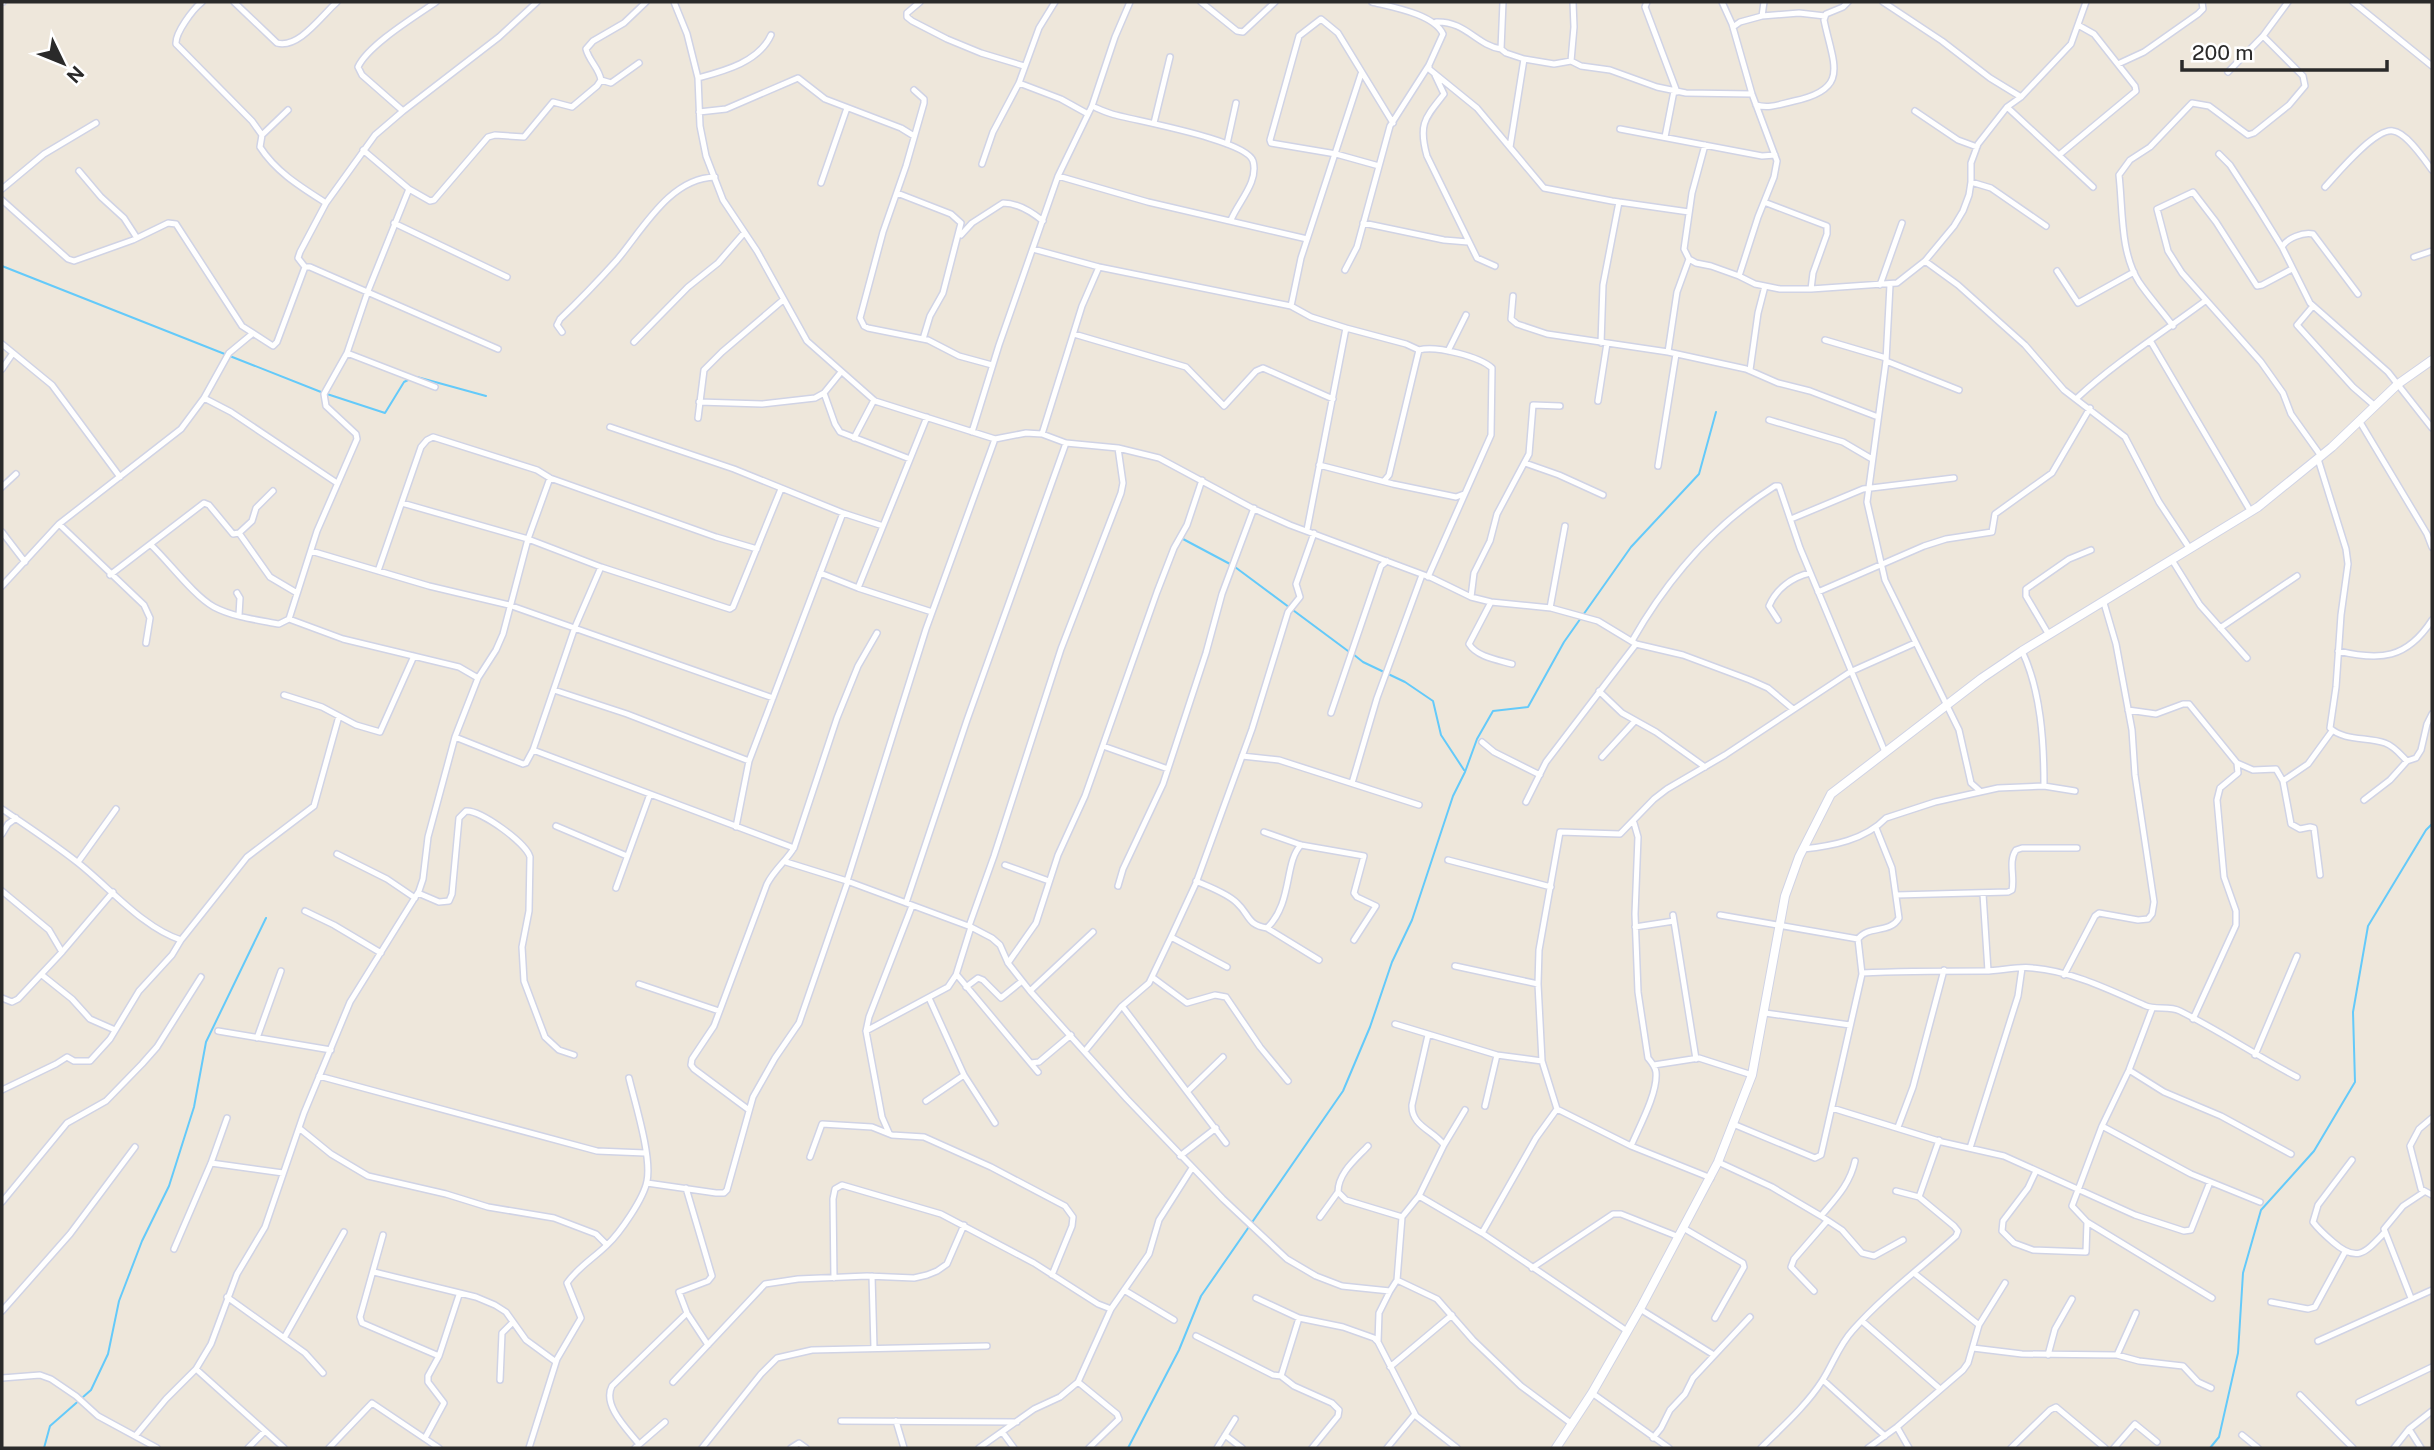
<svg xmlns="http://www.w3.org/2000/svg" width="2434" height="1450" font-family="'Public Sans',sans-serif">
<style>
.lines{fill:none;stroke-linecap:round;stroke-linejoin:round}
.stream{stroke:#64cafa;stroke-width:2}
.street-casing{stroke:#d0d3e5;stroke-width:8}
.secondary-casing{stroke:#d0d3e5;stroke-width:10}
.street{stroke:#fff;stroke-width:5}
.secondary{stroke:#fff;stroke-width:8}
</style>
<rect width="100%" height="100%" fill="#eee7db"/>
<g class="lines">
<path class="stream" d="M2 266 321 392
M417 377 486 396
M327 394 385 413 404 382 408 380
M1183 539 1230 564
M1235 567 1348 651
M1353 654 1363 662 1405 682 1433 701 1441 735 1464 770
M44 1448 50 1426 91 1390 108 1354 119 1301 142 1241 169 1186 194 1107 206 1042 266 918
M1128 1448 1179 1350 1201 1296 1343 1091 1370 1027 1392 962 1412 920 1453 796 1465 772 1477 739 1493 711 1528 707 1564 642 1631 547 1699 474 1716 412
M2210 1448 2219 1437 2238 1353 2243 1273 2261 1210 2314 1151 2355 1082 2353 1012 2368 926 2426 830 2432 824"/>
<g class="street-casing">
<path id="street" d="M2 2H3
M202 2C193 9 175 33 176 44L252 121 262 135 260 147C276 172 301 187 326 203L300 252 298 258 305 267H310L498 349
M234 2 277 43C299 49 322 15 337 2
M674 2 687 34 698 78 700 126 706 156 723 200 757 251 807 341 875 401 995 439 1026 433 1042 434 1066 443 1118 448 1159 458 1252 508 1290 525 1432 578 1471 597 1491 602 1551 608 1598 621 1636 644 1683 655 1750 680 1768 688 1793 709
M920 2 907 13V17L912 21 947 39 981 53 1024 66
M1201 2 1237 31 1243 32 1275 2
M1503 2 1501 49 1506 53 1524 59
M1647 2 1645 7 1677 92
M1722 2 1732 24 1752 94 1777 161 1774 177 1758 217 1739 276
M1883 2 1942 41 1990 78 2021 97
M2353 2 2432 66
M1762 16 1799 13 1825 16
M1436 22C1466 21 1476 45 1501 49
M1733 27 1740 22 1762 16 1764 2
M1571 61 1574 27 1573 2
M639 63 611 83 601 80C599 68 589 61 586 49L593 41 624 23 646 2
M2118 64 2144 52 2198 14 2203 9 2202 2
M1429 65V69L1477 108 1544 188 1612 201 1689 212
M2228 72 2263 36 2288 2
M1435 75 1444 94C1425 118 1418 124 1427 156L1477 258 1495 266
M698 78C724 71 759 62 771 35
M1019 83 1061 99 1088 114
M914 90 924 99V103L906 166 883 232 860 318 864 326 868 328 928 340 959 356 992 365
M1756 105C1770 109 1780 104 1794 101 1851 89 1833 64 1824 20L1826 14 1843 7 1848 2
M1092 106C1099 109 1105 112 1112 114 1136 121 1247 140 1253 161 1259 182 1238 202 1231 220
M2007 107 2093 187
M403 111 362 75 358 67C368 45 416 16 436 2
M1915 111 1958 140 1977 147
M699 112 726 109 798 78 825 99 901 128 914 136
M1154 123 1170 57
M1620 129 1762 156 1775 155
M262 135 288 110
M1665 137 1674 91
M1227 144 1236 103
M1705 145 1692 193 1684 249 1689 259 1696 263 1711 266 1739 276 1755 284 1780 289H1811L1897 283 1925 261 1954 226 1963 211 1969 195 1971 182V163L1978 144 2007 107 2021 97 2071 44 2086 2
M1510 147 1524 59 1554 64 1571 61 1581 66 1610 70 1657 87 1686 93 1752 94
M363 150 409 189
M2219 154 2230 165 2256 205 2282 247 2310 303 2388 372 2432 428
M2059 155 2136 91 2135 86 2094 34 2078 25
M982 164 993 132 1019 83 1039 28 1055 2
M1379 166 1336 154 1271 143 1270 140 1299 36 1321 19 1338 33 1393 123
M79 171 101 197 124 218 137 238
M1058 176 1148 202 1307 239
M1971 182 1991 188 2046 226
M821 183 847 108
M2325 187C2337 174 2375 128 2393 131 2406 132 2424 159 2432 170
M2 189 44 154 96 123
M897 193 951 214 961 223 943 293 930 316 923 339
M2 200 68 259 74 261 133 240 168 223 176 224 242 326 273 346 277 342 305 267
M1764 202 1827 226V234L1813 273 1811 289
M326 203 375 135 403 111 499 37 537 2
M394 223 507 277
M1363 223 1444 240 1468 242
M961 235 972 223 1003 203C1017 203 1032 212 1043 221
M2282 247C2287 238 2303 232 2313 234L2358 294
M1033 249 1099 267 1291 306 1311 317 1346 328 1307 530
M2414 257 2432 251
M1925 261 1958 285 2025 345 2064 390 2125 437 2159 502 2190 549
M2292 269 2262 285 2257 286 2216 222 2193 192 2157 209 2168 251 2182 273 2261 362 2283 393 2291 414 2321 456
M1345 270 1357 247 1390 126 1429 65 1443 34C1434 14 1392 7 1372 2
M2057 271 2078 303 2134 272
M1880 285 1902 223
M1890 285 1886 361 1867 502 1885 580 1959 730 1971 783 1980 791
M1513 296 1511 319 1517 324 1547 334 1668 352 1746 369 1778 383 1810 391 1878 417
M1291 306 1301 258 1361 74
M2313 306 2297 325 2353 387 2375 406
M2173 326C2162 311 2149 297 2139 282 2120 252 2123 210 2119 175L2130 160 2150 147 2192 103 2209 106 2248 135 2254 133 2289 105 2305 86 2303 76 2263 36
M1346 328 1406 344 1419 350C1436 345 1480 357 1492 368L1491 435 1428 577
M562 332 557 325 560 319C580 300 599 280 617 260 643 229 670 178 715 177
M1074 334 1186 367 1224 406 1256 371 1263 368 1333 399
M1825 340 1886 358
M634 342 688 287 718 263 744 233
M2151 342 2251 512
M1601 343 1603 285 1619 202
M2 344 13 353 2 369
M1448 351 1466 315
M1668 352 1677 292 1689 259
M13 353 52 385 120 477
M347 353 435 387
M1886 361 1959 390
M1750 370 1758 313 1765 286
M824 393 835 424 840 432 910 459
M204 398 231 412 337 483
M2077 398C2116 362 2162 333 2205 301
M1598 401 1607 343
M699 402 762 404 815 398 824 393 841 372
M698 418 704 370 722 352 783 300
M1769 420 1843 442 1872 459
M2360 422 2427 534 2432 547
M610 427 734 469 843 513 883 526
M972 432 999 345 1058 176 1092 106 1115 37 1130 2
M1042 434 1082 306 1099 267
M854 438 874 400
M2318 459 2346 549 2348 564 2341 615 2336 687 2330 728C2344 741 2367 737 2385 743 2394 746 2400 754 2407 761
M1525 463 1559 475 1603 495
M1319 465 1393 484 1456 497 1464 494
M1658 466 1676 354
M1384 481 1389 475 1419 350
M2 487 16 474
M402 503 528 539 601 567 730 609 733 607 781 489
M1791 519 1863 489 1954 478
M59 524 144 605 150 618 146 643
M2 532 25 562
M239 533 252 521 256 508 273 491
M151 545C169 562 194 596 214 607 233 617 258 620 279 624L289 619 317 531 357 439 356 434 326 406 324 394 347 353 368 291 409 189 430 201 434 200 488 137 495 135 524 137 553 102 572 107 597 86 601 80
M311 551 429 586 509 605 773 698
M2172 560 2200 605 2247 658
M378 571 421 447 427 440 433 437 537 470 550 478 716 537 757 549
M820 573 858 588 932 612
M110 575 204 503 209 505 233 534 239 533 270 577 297 593
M2 586 59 524 181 429 204 398 229 353 252 334
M858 588 927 417
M1818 592 1924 546 1946 539 1992 532 1995 514 2052 473 2090 408
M237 593 240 598 239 615
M1471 597 1474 573 1490 541 1497 514 1529 454 1533 405 1560 406
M1491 602 1469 644C1477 657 1498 660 1512 664
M1550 608 1565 526
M289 619 343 639 459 667 478 678
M1778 620 1769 606C1776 589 1792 577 1810 573
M2220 628 2297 576
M2049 635 2026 596V589L2069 559 2091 550
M1632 641C1668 578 1713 525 1775 486H1779L1800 548 1885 752
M2022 651C2041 691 2044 742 2044 786
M2338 651C2380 661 2407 659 2432 620
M554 690 627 714 749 761
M1599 691 1622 713 1656 732 1705 767
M284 695 322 707 356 725 380 732 414 656
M2128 710 2156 714 2183 704H2189L2237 763 2253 770 2276 769 2283 781 2291 824 2300 829 2310 827 2314 828 2320 875
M1331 713 1381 566 1387 561
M455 737 523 764 526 763 533 750 575 627 601 567
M1482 742 1494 752 1540 775
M1103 746 1168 769
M533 750 794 848
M1242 756 1279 760 1419 805
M1602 757 1635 721
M2283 781 2308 764 2332 731
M1352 783 1377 698 1422 575
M2364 800 2390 780 2407 761 2416 758 2421 750 2427 724 2432 714
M1526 802 1546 762 1636 644
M2 809C27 826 53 843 77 862 108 886 143 928 181 940
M1634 823 1638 837 1635 914 1638 992 1648 1058C1652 1063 1655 1066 1656 1072 1658 1093 1639 1127 1631 1146L1711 1178
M556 826 627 856
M736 827 749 761 843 513
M1264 832 1301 845 1364 856 1354 893 1357 897 1376 906 1354 940
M2 834 8 824 16 818
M1803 849C1832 846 1865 840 1886 818L1935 802 1998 788 2044 786 2075 791
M337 854 387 879 415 898
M1448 860 1551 887
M78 862 116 809
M786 862 847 881 971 927 992 938 1000 945 1008 963 1030 991 1127 1099 1223 1199 1287 1259 1316 1276 1342 1286 1390 1291 1397 1280 1437 1299 1473 1340 1521 1386 1572 1424
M1005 865 1049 881
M847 881 926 629 995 439
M1196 881C1209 887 1227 893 1237 903 1250 915 1247 925 1267 928L1319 960
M1118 886 1123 869 1163 784 1206 653 1222 594 1254 508
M616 888 650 794
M2 891 49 930 62 952
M418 893 439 902 449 901 452 894 459 818 466 811C481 810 526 843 530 857L529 911 522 947 524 981 545 1037 559 1050 574 1055
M1983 894 1988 971
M1896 895 2008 892 2012 890C2015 877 2008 861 2016 850L2022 848H2077
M906 903 967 720 1066 443
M305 911 334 925 381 953
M1673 915 1696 1059
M1720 915 1858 939
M969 926 994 856 1061 649 1121 493 1123 483 1118 448
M1635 927 1674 921
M1267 928C1293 903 1284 862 1301 845
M1171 937 1227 967
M1858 939C1868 925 1890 934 1899 918L1892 868 1876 828
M1008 963 1036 923 1058 855 1085 796 1157 592 1174 548 1187 525 1202 480
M1455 966 1538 984
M1862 973C1903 971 1944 971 1985 971 2001 971 2017 966 2033 968 2071 971 2110 990 2144 1005 2156 1011 2168 1005 2180 1011 2220 1031 2257 1056 2297 1077
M42 975 72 999 90 1019 115 1030
M957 975 1038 1072
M2064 975 2095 916 2099 913 2138 920 2148 919 2152 914 2154 902 2135 775 2132 730 2116 644 2104 603
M1152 977 1187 1003 1215 995 1226 997 1260 1047 1288 1081
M639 984 719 1011
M966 987 978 978 983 980 1001 998 1022 981
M1030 991 1093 932
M2 998 12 1002 18 999 62 952 113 892
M929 998 964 1075 995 1123
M1122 1006 1226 1143
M2152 1009 2129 1070 2102 1126 2072 1206 2087 1222 2212 1298
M1765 1013 1850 1025
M2193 1019 2236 925V911L2224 877 2217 800 2220 788 2238 773 2237 763
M1395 1024 1497 1055 1542 1061
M218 1031 331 1050
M866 1031 948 987 956 975 971 927
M257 1038 281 971
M1085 1051 1121 1007 1149 983 1171 937 1196 883 1252 729 1288 612 1300 597 1296 584 1314 533
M2255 1055 2297 956
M1031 1063 1039 1062 1071 1035
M1654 1065 1699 1058 1752 1075
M2129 1070 2164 1092 2221 1116 2291 1154
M319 1076 597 1151 645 1153
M2 1090 56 1064 67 1057 74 1061H90L110 1039 139 991 172 955 181 940 247 857 314 806 339 716
M1188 1091 1223 1057
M926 1101 964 1075
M1485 1106 1497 1055
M1832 1108 1942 1142 2004 1156 2135 1215 2184 1231 2191 1230 2210 1182
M1557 1109 1631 1146
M749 1110 694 1069 691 1065 692 1059 714 1026 767 884C774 870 786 861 794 848L837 718 858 666 877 633
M2432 1118 2419 1129 2410 1146 2421 1189 2432 1195
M1733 1124 1815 1158 1821 1155 1862 974 1858 939
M2102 1126 2191 1174 2260 1202
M1898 1127 1913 1087 1944 970
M299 1128 331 1154 368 1176 446 1194 488 1207 554 1218 596 1234 607 1245
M889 1133 882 1117 866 1031 869 1017 912 906
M1444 1145 1465 1110
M1368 1146C1356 1159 1338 1173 1338 1192L1346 1200 1402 1217
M1970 1148 2018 996 2022 968
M1180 1156 1216 1128
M810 1157 822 1124 872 1127 892 1135 924 1137 991 1167 1065 1206 1073 1217 1072 1226 1052 1275
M2352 1160 2318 1205 2313 1222C2319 1230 2326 1236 2333 1242 2357 1263 2365 1253 2384 1233
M1718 1162 1772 1187 1821 1216 1842 1230 1862 1253 1874 1256 1903 1240
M211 1163 283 1173
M2036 1171 2028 1188 2003 1221 2002 1231 2014 1243 2033 1250 2086 1252 2087 1222
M647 1183 716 1193H724L727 1190 753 1097 775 1058 799 1023 848 881
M686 1188 712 1276 708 1281 679 1292 687 1313 708 1345
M1419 1196 1482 1233 1627 1331
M1919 1197 1939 1140
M2 1202 67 1123 106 1101 142 1064 157 1047 201 977
M1821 1216C1836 1198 1850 1184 1855 1161
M1320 1217 1338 1192
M1685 1229 1743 1263 1744 1267 1715 1318
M1482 1233 1536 1138 1557 1109 1542 1061 1538 984 1539 950 1560 832 1620 834 1654 799 1667 789 1725 755 1850 672 1915 643
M383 1235 360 1317 362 1323 439 1356
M174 1249 211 1163 227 1118
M1532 1268 1613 1214H1621L1679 1237
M374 1272 476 1297 495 1305 506 1312 526 1340 556 1362
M1914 1273 1979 1325
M872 1276 874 1348
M834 1278 833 1199 835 1189 842 1185 941 1214 1034 1263 1098 1304 1111 1309
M1397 1280 1402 1217 1419 1196 1444 1145C1433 1130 1411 1126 1412 1105L1428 1035
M1124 1290 1174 1320
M1390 1291 1379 1313 1378 1342 1416 1416 1457 1448
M1814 1291 1791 1267 1794 1259 1827 1221
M227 1297 305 1353 323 1373
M1256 1298 1299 1318 1343 1327 1374 1338 1378 1342
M2411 1298 2384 1229 2403 1206 2424 1192
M2271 1302 2308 1309 2315 1307 2345 1252
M1640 1309 1714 1355
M2 1311 70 1234 135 1147
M1862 1321 1940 1389
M1196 1336 1273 1375 1281 1376 1294 1386 1332 1403 1339 1410 1338 1416 1312 1448
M284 1338 344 1232
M2318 1341 2432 1290
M1973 1348 2022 1354 2117 1355 2136 1313
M2048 1355 2055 1329 2072 1299
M2117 1355 2139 1361 2183 1366 2198 1382 2211 1388
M1390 1367 1452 1315
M196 1369 284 1448
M1281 1376 1299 1318
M2 1378 40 1375 51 1379 76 1396 98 1416 157 1448
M500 1380 502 1333 512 1323
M1823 1380 1885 1436
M673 1382 765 1284 798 1279 867 1276 914 1278 927 1275 937 1271 947 1264 964 1225
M1078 1382 1117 1414 1119 1419 1089 1448
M1592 1393 1669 1448
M2300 1395 2353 1448
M2359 1402 2432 1367
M841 1421 1017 1422
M896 1421 904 1448
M1897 1427 1909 1448
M2409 1429 2421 1448
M1003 1433 1014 1448
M136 1435 166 1399 196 1369 211 1344 237 1274 265 1227 304 1113 350 1002 419 891 423 879 428 837 455 737 478 678 496 650 503 634 528 539 550 478
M1225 1435 1242 1448
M2242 1435 2258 1448
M425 1438 444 1403 428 1382V1376L439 1356 459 1295
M1653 1438 1661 1428 1670 1410 1685 1394 1693 1378 1750 1317
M638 1443C627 1429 602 1405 612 1386L687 1313
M248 1448 265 1431
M329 1448 372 1403 439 1448
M529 1448 557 1359 581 1318 567 1283C578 1267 594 1258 607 1245 620 1233 644 1198 647 1181 652 1157 635 1103 629 1078
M635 1448 665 1422
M702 1448 761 1374 777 1358 812 1350 987 1346
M791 1448 799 1443 806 1448
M979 1448 1034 1409 1060 1397 1078 1382 1111 1309 1149 1254 1159 1220 1192 1168
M1217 1448 1235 1419
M1387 1448 1415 1414
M1761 1448C1782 1427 1806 1406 1822 1381 1833 1364 1839 1345 1853 1330 1884 1295 1922 1267 1956 1236L1958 1231 1954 1226 1919 1197 1896 1191
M1868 1448 1897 1427 1963 1370 1968 1363 1979 1325 2005 1283
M2011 1448 2050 1410 2056 1407 2105 1448
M2114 1448 2135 1424 2157 1442
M2394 1448 2409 1429 2432 1411"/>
</g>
<g class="secondary-casing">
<path id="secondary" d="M1556 1448 1592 1393 1640 1309 1718 1162 1752 1075 1785 896 1799 857 1831 794 1982 678 2022 651 2258 507 2332 447 2398 384 2432 360"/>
</g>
<use href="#street" class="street"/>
<use href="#secondary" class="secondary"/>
</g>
<rect width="2434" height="1450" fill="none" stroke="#2a2a2a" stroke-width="7"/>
<g transform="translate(63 63) rotate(133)" stroke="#ffffff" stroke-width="5" paint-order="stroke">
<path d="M0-5L12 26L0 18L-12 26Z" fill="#2a2a2a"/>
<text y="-10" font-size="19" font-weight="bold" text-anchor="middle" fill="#2a2a2a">N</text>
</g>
<path d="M2182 60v10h205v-10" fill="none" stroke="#2a2a2a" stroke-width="3.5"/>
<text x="2192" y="60" font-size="21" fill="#2a2a2a" stroke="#ffffff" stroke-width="5" paint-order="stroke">200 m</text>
</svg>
